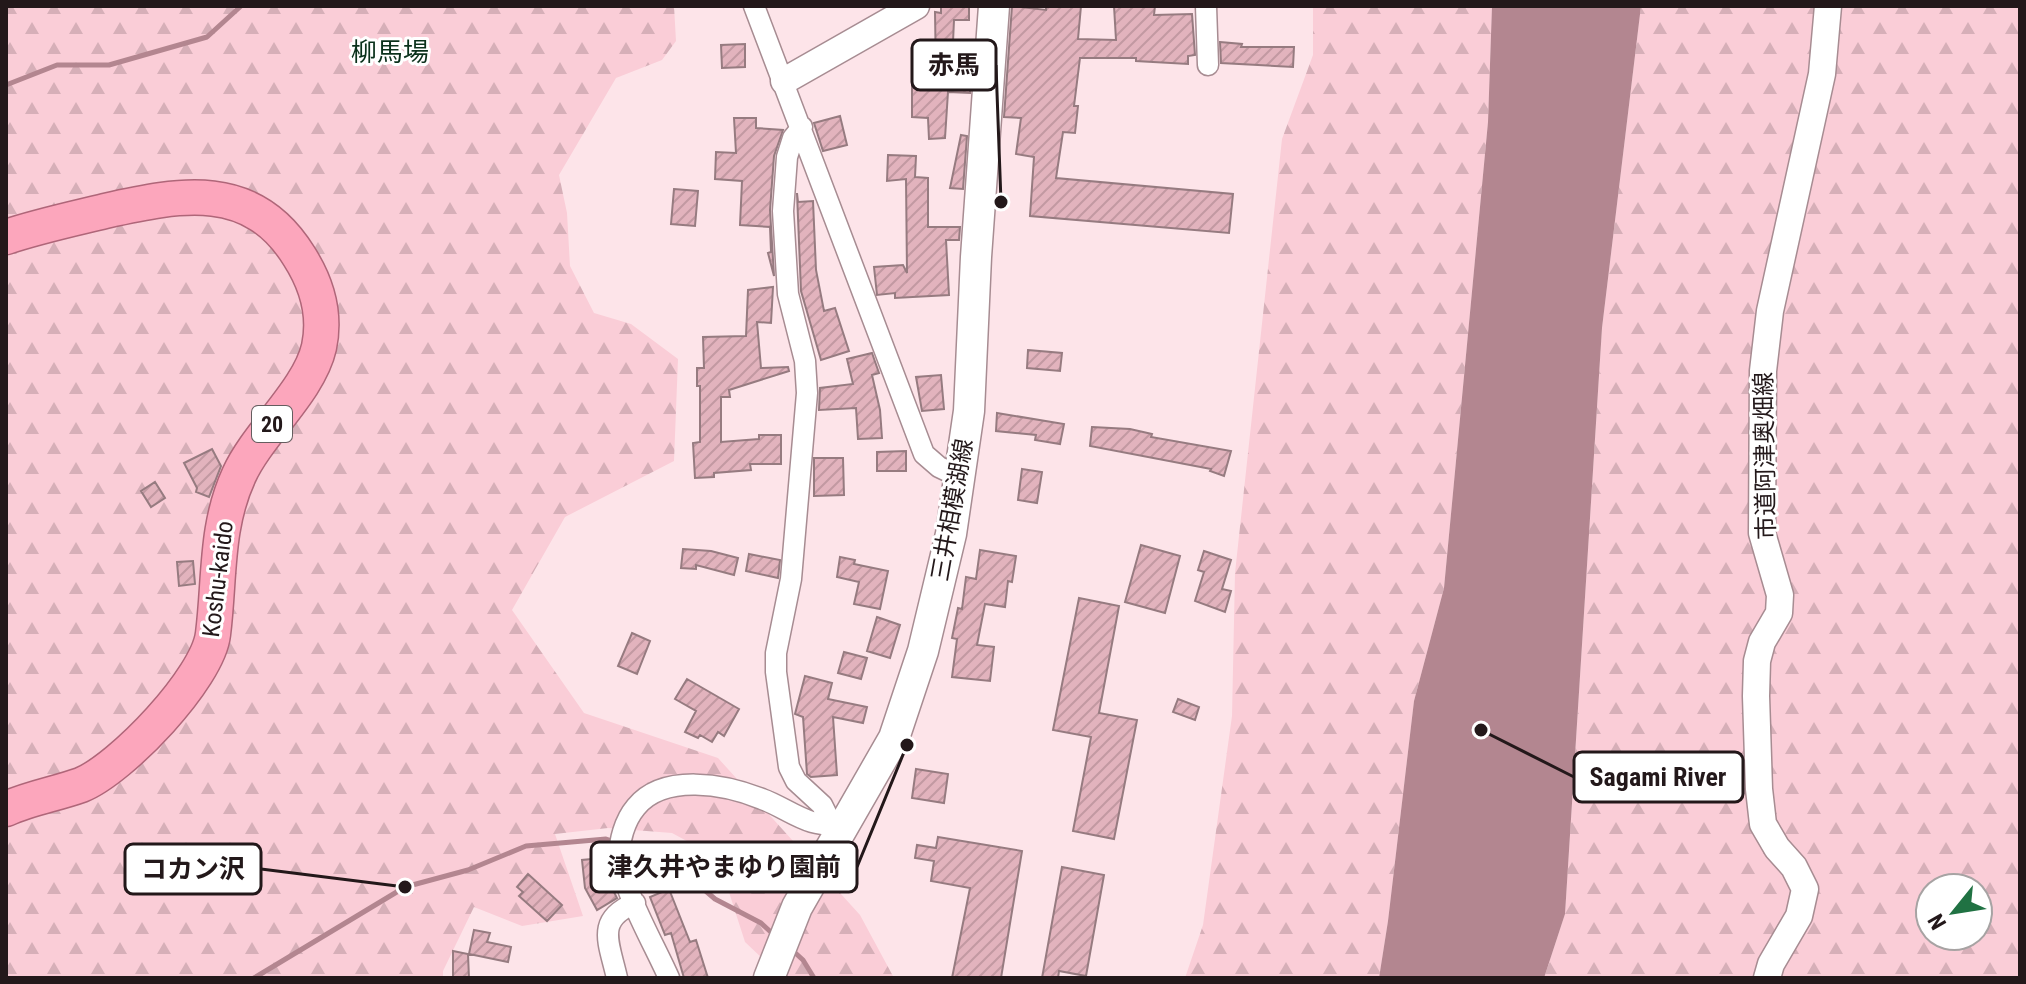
<svg xmlns="http://www.w3.org/2000/svg" width="2026" height="984" font-family="'Roboto Condensed','Noto Sans JP',sans-serif">
<style>
.forest{fill:url(#forest-firs);fill-rule:evenodd}
.water{fill:#b38690}
.lines{fill:none;stroke-linecap:round;stroke-linejoin:round}
.stream{stroke:#b38690;stroke-width:5}
.building{fill:url(#building-hatch);stroke:#967b80;stroke-width:2}
.minor-casing{stroke:#a78c92;stroke-width:23}
.tertiary-casing{stroke:#a78c92;stroke-width:29}
.secondary-casing{stroke:#a78c92;stroke-width:33}
.trunk-casing{stroke:#af6679;stroke-width:37}
.minor{stroke:#fff;stroke-width:20}
.tertiary{stroke:#fff;stroke-width:26}
.secondary{stroke:#fff;stroke-width:30}
.trunk{stroke:#fca6bc;stroke-width:34}
.labels{text-anchor:middle;dominant-baseline:central;stroke-width:6;stroke-linejoin:round;paint-order:stroke}
.shield{fill:#fff;stroke:#655d5f;stroke-width:2}
.shield-label{font-size:22px;font-weight:bold;fill:#23181a}
.street-label{font-size:24px;fill:#23181a;stroke:#fff}
.neighbourhood-label{font-size:26px;fill:#0a311b;stroke:#fff}
.leader{fill:none;stroke:#23181a;stroke-width:3}
.callout-dot{fill:#23181a;stroke:#fff;stroke-width:3}
.callout{fill:#fff;stroke:#23181a;stroke-width:3}
.callout-label{font-size:26px;text-anchor:middle;font-weight:bold;fill:#23181a}
</style>
<defs>
<pattern id="forest-firs" width="22" height="20" patternUnits="userSpaceOnUse" patternTransform="scale(2)"><rect width="22" height="20" fill="#facdd7"/><path d="M5 1l3.5 6h-7zM16 11l3.5 6h-7z" fill="#d6afb8"/></pattern>
<pattern id="building-hatch" width="6" height="6" patternUnits="userSpaceOnUse" patternTransform="scale(2)"><rect width="6" height="6" fill="#e2b3bd"/><path d="M-1 1l2-2M0 6l6-6M5 7l2-2" fill="none" stroke="#c299a2"/></pattern>
</defs>
<rect width="100%" height="100%" fill="#fde4e9"/>
<path class="forest" d="M6 6H674L676 41 662 60 616 78 559 175 567 213 570 266 594 313 631 324 678 359 674 461 565 517 512 610 584 713 718 758 860 915 894 978H783L745 942 718 858 672 833 608 828 555 834 583 916 522 926 474 907 443 971V978H6Z
M1313 6H1492L1488 122 1444 588 1414 701 1388 921 1379 978H1185L1203 925 1232 716 1235 573 1282 139 1313 55Z
M1641 6H2020V978H1544L1565 914 1602 328ZM1930 888H1978V936H1930Z"/>
<path class="water" d="M1492 6H1641L1602 328 1565 914 1544 978H1379L1388 921 1414 701 1444 588 1488 122Z"/>
<g class="lines">
<path class="stream" d="M6 85 57 65H109L207 37 241 6
M642 848 672 862 715 899 761 923 774 935
M791 949 803 960 814 978
M254 978 405 887 468 870 526 846 606 839 615 842"/>
</g>
<path class="building" d="M941 6H969V20H954L953 42 954 59 970 60V93L948 92 945 138 929 139 928 118 912 117V76L936 77 935 12 941 13Z
M1012 6 1046 10V6H1081L1078 39 1116 40 1114 6H1155L1154 15 1192 14 1195 55 1188 56V64L1136 61V58H1080L1074 106H1078L1075 133 1063 132 1056 178 1233 194 1229 233 1030 216 1034 157 1016 154 1021 118 1004 117Z
M1220 42 1242 44 1241 47H1294L1293 67 1221 63Z
M745 44V67L722 68 721 45Z
M840 116 847 145 823 151 814 123Z
M734 118H756V128L783 130 774 156 770 210 774 276 768 253 771 252 770 227 740 225 742 181 715 179 716 152 736 153Z
M961 135 967 136 963 189 950 188Z
M888 155 916 156 915 177 928 178V227H960L959 240H946L949 295 895 298V293L877 295 874 267 903 265 907 273 906 179 887 181Z
M674 189 698 191 695 226 671 224Z
M797 193 798 202 813 201 816 270 824 311 835 308 849 351 821 360 801 291Z
M773 287 771 323 757 322 761 368 788 367 789 371 729 390 730 397H721V442L759 439V435H781V464H750L751 470 714 473V477L695 478 693 443 700 442V386H697V368H704L703 337 746 336 748 290Z
M1028 350 1062 353 1060 371 1027 368Z
M872 353 879 373 872 375 880 410 882 438 858 439 856 408 819 410 820 388 853 384 847 359Z
M941 375 944 409 922 411 916 377Z
M997 413 1064 424 1060 444 1035 440 1036 435 996 431Z
M1092 427 1130 429 1152 434 1151 437 1231 451 1224 476 1210 471 1211 469 1090 446Z
M212 449 221 466 209 497 196 492 197 488 184 463Z
M906 451V471H877V452Z
M814 458H843L844 495 814 496Z
M1022 469 1042 472 1037 503 1018 500Z
M155 482 165 498 151 507 141 491Z
M1141 545 1180 556 1165 613 1125 602Z
M683 549 711 551 738 558 734 575 696 565V569L681 568Z
M980 550 1016 556 1012 582 1008 581 1005 607 985 604 977 645 994 647 990 681 952 677 957 639 952 638 958 608 962 609 966 577 976 579Z
M1204 551 1231 560 1222 589 1231 591 1225 612 1195 601 1204 572 1198 570Z
M749 554 780 560 778 578 746 571Z
M840 557 855 560 854 564 888 571 880 609 854 604 859 582 837 577Z
M193 561 195 584 179 586 177 562Z
M1079 598 1119 606 1099 713 1137 720 1114 839 1073 831 1091 737 1053 730Z
M877 617 900 625 890 658 867 651Z
M632 633 650 641 637 674 618 666Z
M844 652 867 658 861 679 838 673Z
M805 676 832 683 828 699 867 707 863 723 833 717 837 775 811 777 807 774 803 717 795 714Z
M687 679 739 709 724 736 718 732 712 742 700 735 698 738 685 732 696 711 675 699Z
M1178 699 1199 707 1195 720 1173 712Z
M916 769 948 774 944 803 912 798Z
M938 837 1022 851 1001 978H952L970 888 931 881 934 861 915 858 917 845 936 848Z
M602 858 604 872 617 898 597 910 585 888 582 860Z
M1062 867 1104 875 1086 976 1059 971 1058 978H1042Z
M528 874 562 905 547 921 519 896 523 892 517 887Z
M669 889 690 942 696 940 708 978H684L671 933 665 935 650 897Z
M474 930 490 933 487 942 511 947 508 962 469 954Z
M453 951 468 954 469 978H453Z"/>
<g class="lines">
<g class="minor-casing">
<path id="minor" d="M754 6 924 454 939 467 960 477
M1206 6 1208 65
M802 127 793 138 787 157 783 211 788 294 805 361 807 393 791 579 776 653V672L789 767 796 781 822 805 832 825
M617 978C609 942 595 920 635 903
M669 978C654 944 625 895 620 859 618 842 625 820 636 807 664 773 725 784 762 799 779 805 795 817 812 822 823 825 832 824 842 830"/>
</g>
<g class="tertiary-casing">
<path id="tertiary" d="M784 81 916 6
M1767 978 1771 964 1799 916 1805 889 1794 867 1777 848 1763 824 1759 789 1756 696 1757 661 1762 642 1779 613 1780 595 1762 533 1763 371 1770 311 1822 74 1828 6"/>
</g>
<g class="secondary-casing">
<path id="secondary" d="M769 978 797 907 894 738 923 651 951 534 969 411 976 257 994 6"/>
</g>
<g class="trunk-casing">
<path id="trunk" d="M6 237C39 226 72 219 105 211 181 194 252 180 299 256 317 284 326 314 319 347 309 391 258 433 239 475 215 527 220 579 213 634 208 678 121 769 81 785 56 794 30 798 6 809"/>
</g>
<use href="#minor" class="minor"/>
<use href="#tertiary" class="tertiary"/>
<use href="#secondary" class="secondary"/>
<use href="#trunk" class="trunk"/>
</g>
<g class="labels">
<rect class="shield" x="252" y="406" width="40" height="36" rx="6"/>
<g class="shield-label">
<text x="272" y="424">20</text>
</g>
<g class="street-label">
<text transform="translate(1765 456) rotate(-91)">市道阿津奥畑線</text>
<text transform="translate(952 510) rotate(-80)">三井相模湖線</text>
<text transform="translate(218 579) rotate(-83)">Koshu-kaido</text>
</g>
<g class="neighbourhood-label">
<text x="390" y="52">柳馬場</text>
</g>
</g>
<path class="leader" d="M1001 202L996 65M1481 730L1574 777M907 745L857 867M405 887L261 869"/>
<g class="callout-dot">
<circle cx="1001" cy="202" r="8"/>
<circle cx="1481" cy="730" r="8"/>
<circle cx="907" cy="745" r="8"/>
<circle cx="405" cy="887" r="8"/>
</g>
<g class="callout">
<rect x="912" y="40" width="84" height="50" rx="8"/>
<rect x="1574" y="752" width="169" height="50" rx="8"/>
<rect x="591" y="842" width="266" height="50" rx="8"/>
<rect x="125" y="844" width="136" height="50" rx="8"/>
</g>
<g class="callout-label">
<text x="954" y="74">赤馬</text>
<text x="1658" y="786">Sagami River</text>
<text x="724" y="876">津久井やまゆり園前</text>
<text x="193" y="878">コカン沢</text>
</g>
<rect width="2026" height="984" fill="none" stroke="#23181a" stroke-width="16"/>
<g transform="translate(1954 912) rotate(240)"><circle r="38" fill="#ffffff" stroke="#a7a3a3" stroke-width="2"/>
<path d="M0-6L14 30L0 20L-14 30Z" fill="#207243"/>
<text y="-12" font-size="22" font-weight="bold" text-anchor="middle" fill="#23181a">N</text>
</g>
</svg>
